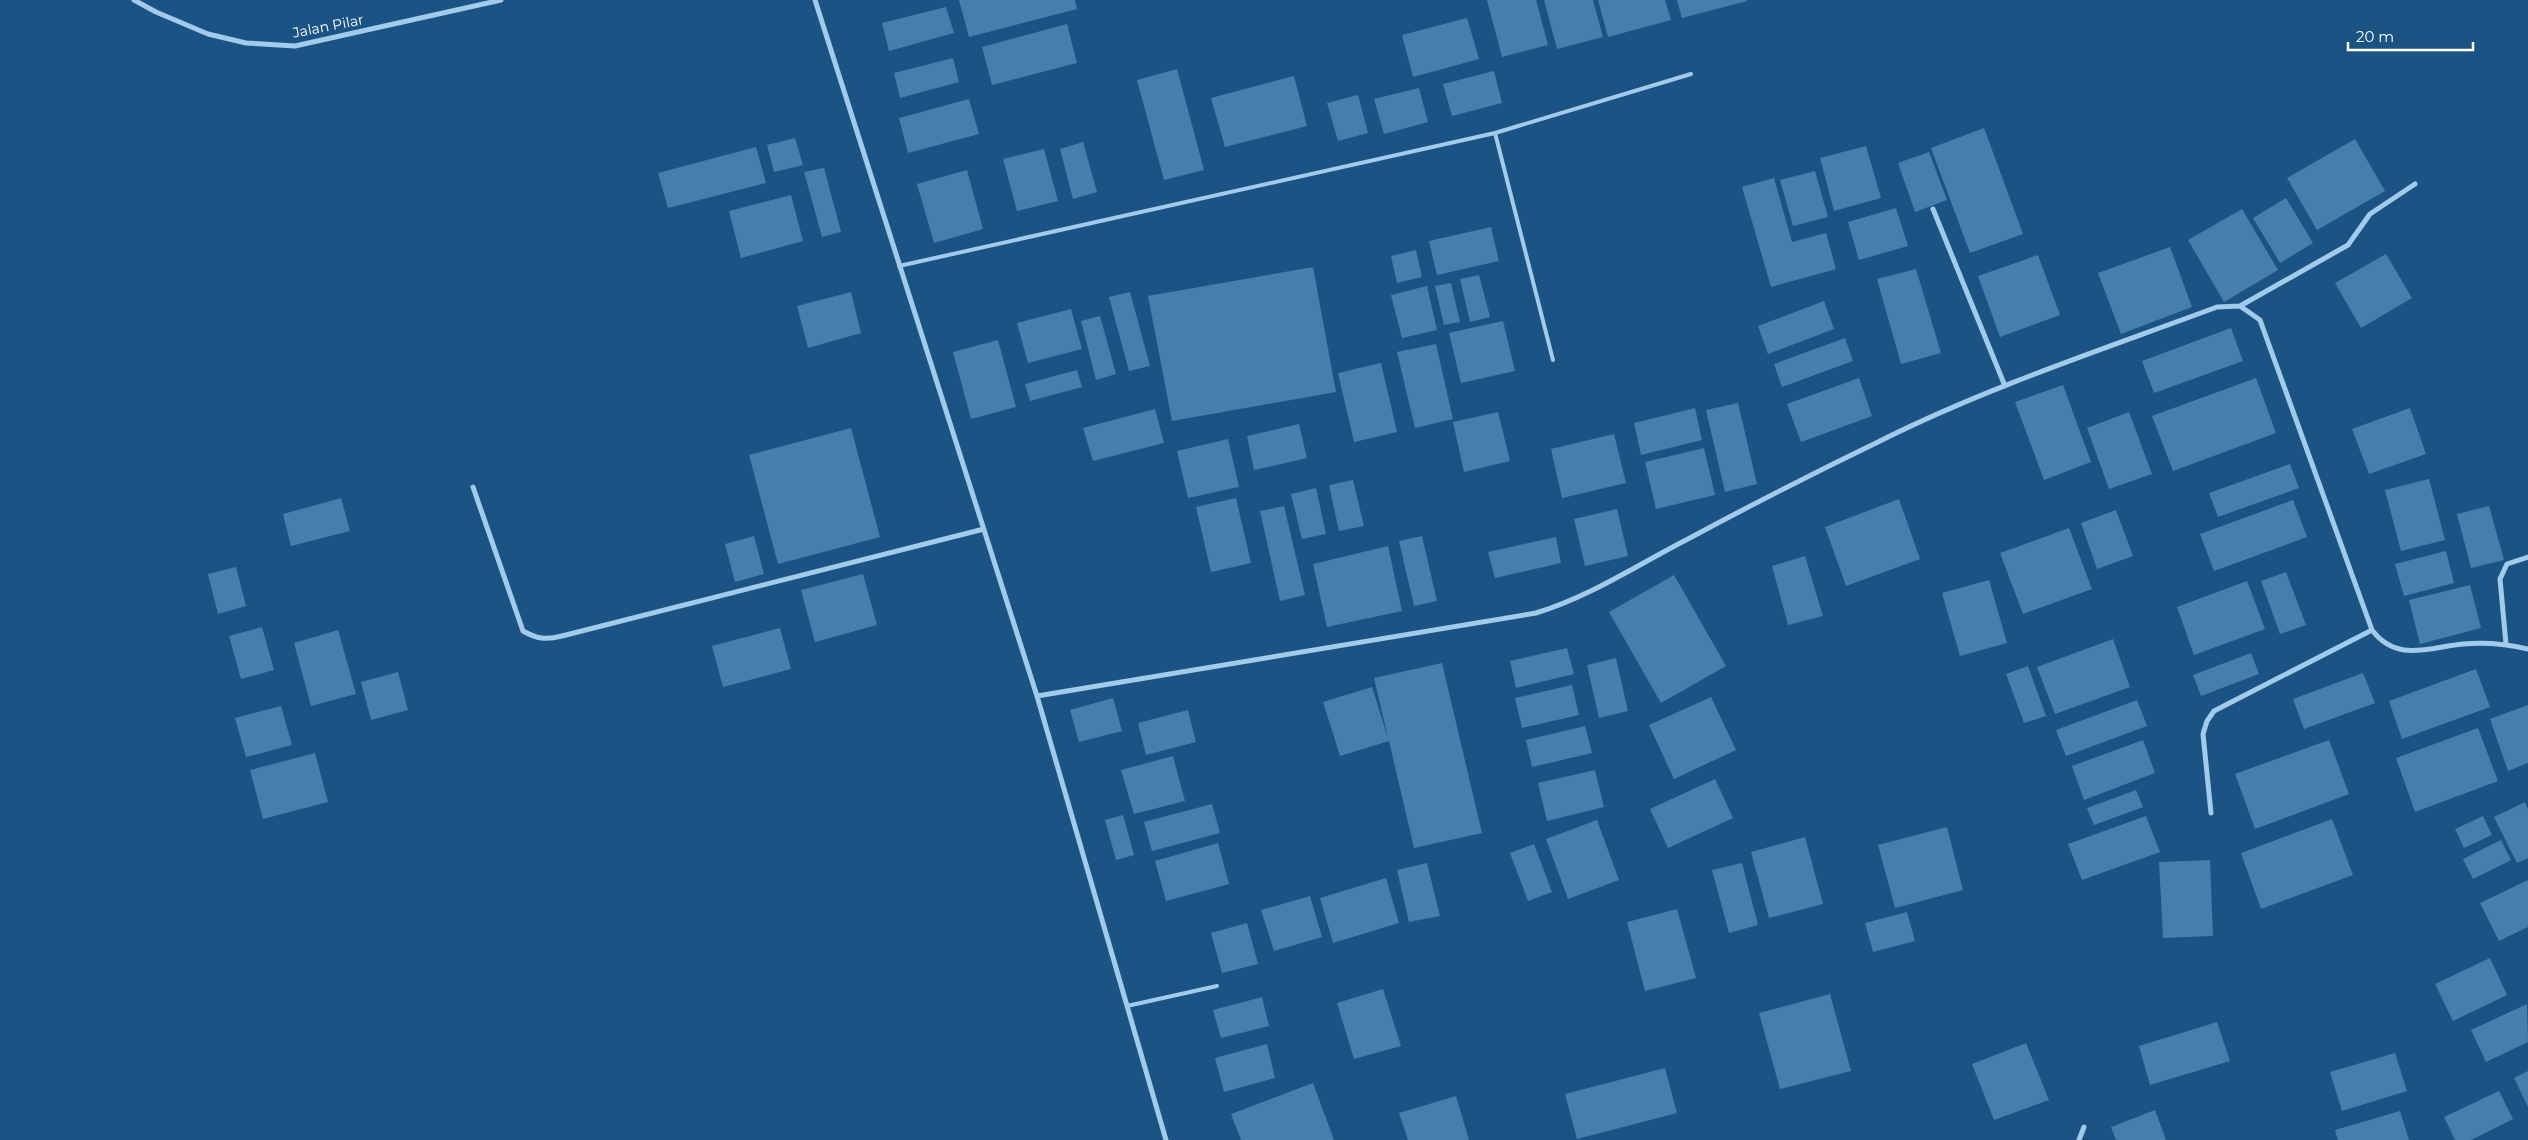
<svg xmlns="http://www.w3.org/2000/svg" width="2528" height="1140" font-family="Montserrat,sans-serif">
<style>
.building{fill:#447fad}
.lines{fill:none;stroke-linecap:round;stroke-linejoin:round}
.lane{stroke:#a1caeb;stroke-width:4}
.street{stroke:#a1caeb;stroke-width:5}
.labels{text-anchor:middle;dominant-baseline:central;stroke-width:4.5;stroke-linejoin:round;paint-order:stroke}
.street-label{font-size:14px;fill:#fff;stroke:#1b5484}
</style>
<rect width="100%" height="100%" fill="#1b5484"/>
<path class="building" d="M959 0H1075L1077 9 969 37Z
M1487 0H1536L1548 45 1502 57Z
M1544 0H1593L1603 37 1557 49Z
M1598 0H1665L1671 20 1608 37Z
M1677 0H1747V1L1682 18Z
M946 7 954 33 889 51 882 23Z
M1467 18 1479 59 1413 77 1402 35Z
M1067 24 1077 63 992 85 982 47Z
M953 58 959 82 900 98 894 73Z
M1177 69 1204 170 1164 180 1137 80Z
M1494 71 1502 103 1452 116 1443 84Z
M1294 76 1307 126 1225 147 1211 98Z
M1419 88 1428 122 1384 134 1374 99Z
M1358 95 1368 133 1338 141 1327 103Z
M969 99 979 134 908 153 899 118Z
M1984 128 2023 234 1970 253 1931 148Z
M795 138 803 165 774 172 767 145Z
M2355 139 2385 191 2317 230 2287 178Z
M1083 142 1097 192 1073 199 1060 149Z
M1866 146 1881 198 1834 211 1820 158Z
M756 147 766 183 668 208 658 173Z
M1044 149 1058 201 1017 211 1003 159Z
M1929 152 1947 200 1915 212 1898 163Z
M824 168 841 232 822 237 804 172Z
M967 170 983 229 934 243 917 184Z
M1815 171 1828 217 1793 226 1780 180Z
M1774 178 1792 242 1826 233 1836 269 1771 287 1742 187Z
M791 195 803 241 741 258 729 211Z
M2286 198 2313 243 2280 263 2253 218Z
M1896 208 1908 246 1859 260 1848 222Z
M2242 209 2278 270 2224 302 2188 240Z
M1491 227 1499 261 1437 275 1429 241Z
M2170 247 2192 307 2121 334 2098 273Z
M1416 250 1422 277 1397 283 1391 256Z
M2386 254 2412 298 2361 328 2335 283Z
M2038 255 2060 315 2000 337 1978 276Z
M1313 267 1336 392 1172 421 1148 296Z
M1916 269 1941 353 1901 364 1877 279Z
M1479 275 1490 317 1470 322 1460 279Z
M1451 283 1460 322 1444 325 1435 286Z
M1427 286 1437 330 1402 338 1391 295Z
M851 292 861 333 808 348 797 306Z
M1130 292 1150 366 1129 371 1109 297Z
M1824 301 1834 329 1768 354 1758 326Z
M1071 309 1082 349 1028 363 1017 323Z
M1100 316 1116 374 1096 380 1081 321Z
M1503 321 1515 371 1461 383 1449 333Z
M2231 328 2243 361 2154 393 2142 361Z
M1845 338 1853 361 1782 387 1774 364Z
M998 340 1016 407 971 419 953 352Z
M1436 344 1453 419 1415 428 1397 352Z
M1381 363 1397 432 1354 442 1338 373Z
M1077 370 1082 387 1030 401 1025 384Z
M1859 378 1872 416 1801 442 1787 404Z
M2256 378 2276 433 2173 471 2152 416Z
M2063 385 2091 462 2044 480 2015 402Z
M1738 403 1757 484 1725 492 1706 410Z
M1695 408 1702 440 1641 455 1634 423Z
M2410 408 2426 454 2369 474 2352 429Z
M1155 409 1164 443 1093 461 1083 428Z
M1498 412 1510 461 1464 472 1453 422Z
M2129 412 2152 474 2109 489 2087 428Z
M1299 424 1307 458 1254 470 1247 436Z
M851 428 880 537 778 564 749 455Z
M1614 434 1626 483 1562 498 1551 449Z
M1228 439 1239 487 1188 498 1177 451Z
M1704 448 1715 495 1656 509 1645 462Z
M2290 464 2299 488 2218 517 2209 493Z
M2429 479 2445 540 2401 551 2385 490Z
M1353 480 1364 526 1339 531 1329 485Z
M1316 488 1326 534 1302 539 1291 494Z
M341 498 350 531 291 546 283 514Z
M1236 498 1251 563 1211 572 1196 507Z
M1899 499 1920 559 1846 586 1825 527Z
M2293 500 2307 537 2214 571 2200 534Z
M1284 506 1305 595 1280 601 1260 511Z
M2489 506 2504 560 2471 568 2457 514Z
M1617 509 1628 556 1585 566 1574 519Z
M2116 510 2133 556 2097 569 2081 523Z
M2069 528 2092 589 2023 614 2000 553Z
M754 536 764 574 735 582 725 544Z
M1422 536 1437 601 1414 606 1399 541Z
M1556 537 1561 563 1495 578 1488 552Z
M1388 546 1402 611 1327 627 1313 564Z
M2446 551 2454 583 2404 596 2395 564Z
M1805 556 1823 616 1788 625 1772 566Z
M236 567 246 606 218 614 208 574Z
M2286 572 2306 625 2280 634 2261 581Z
M863 574 877 625 815 642 801 590Z
M1674 575 1726 666 1661 703 1609 612Z
M1989 580 2007 643 1960 656 1942 593Z
M2247 581 2265 629 2194 655 2177 607Z
M2470 585 2481 628 2420 644 2409 600Z
M262 627 274 670 241 679 229 636Z
M780 628 791 669 723 687 712 646Z
M338 630 356 694 311 706 294 643Z
M2113 639 2130 687 2055 714 2037 667Z
M1567 648 1574 674 1516 688 1510 661Z
M2251 653 2259 674 2201 696 2193 675Z
M1616 658 1628 711 1599 718 1587 665Z
M1442 663 1482 833 1414 848 1389 741 1340 756 1323 702 1372 687 1388 738 1374 678Z
M2028 666 2046 716 2024 723 2006 674Z
M2476 669 2490 707 2402 739 2389 701Z
M398 672 408 710 371 720 361 682Z
M2363 673 2375 703 2304 729 2293 699Z
M1572 685 1579 715 1522 728 1515 698Z
M1711 697 1736 750 1674 779 1649 725Z
M1113 698 1122 731 1079 742 1070 710Z
M2137 700 2147 726 2066 756 2056 730Z
M2528 705V763L2508 771 2490 719Z
M281 706 292 745 246 757 235 718Z
M1188 710 1196 742 1146 755 1138 723Z
M1585 726 1592 753 1532 767 1526 740Z
M2478 728 2498 781 2415 812 2396 758Z
M2143 740 2155 773 2084 800 2072 766Z
M2329 740 2349 794 2255 829 2235 774Z
M315 753 328 802 263 819 250 770Z
M1173 756 1185 801 1134 814 1121 770Z
M1595 770 1604 807 1547 821 1538 783Z
M1715 779 1733 818 1668 848 1650 809Z
M2136 790 2143 807 2094 825 2087 808Z
M2525 802 2528 809V858L2517 863 2494 817Z
M1212 804 1220 833 1152 851 1144 822Z
M1123 815 1134 855 1116 860 1105 820Z
M2146 816 2160 852 2082 880 2068 844Z
M2483 816 2492 835 2464 848 2455 829Z
M2332 819 2353 875 2261 909 2241 853Z
M1597 820 1619 880 1568 899 1546 839Z
M1947 827 1963 890 1895 908 1878 845Z
M1805 837 1823 904 1769 918 1751 852Z
M2501 840 2511 860 2473 879 2463 859Z
M1218 843 1229 884 1166 901 1155 861Z
M1534 844 1552 892 1528 901 1510 853Z
M2210 860 2213 936 2163 938 2159 862Z
M1427 863 1440 916 1409 922 1397 870Z
M1742 863 1758 925 1729 933 1712 870Z
M1386 878 1399 923 1333 943 1320 898Z
M2528 880V927L2499 941 2480 903Z
M1310 896 1322 937 1274 951 1261 910Z
M1677 909 1696 978 1645 991 1627 922Z
M1907 912 1915 941 1873 952 1865 923Z
M1247 923 1258 964 1222 973 1211 933Z
M2490 958 2507 995 2453 1021 2435 984Z
M1383 989 1401 1046 1354 1059 1337 1003Z
M1830 994 1851 1071 1780 1089 1759 1013Z
M1262 997 1269 1026 1221 1038 1213 1010Z
M2527 1004 2528 1042 2486 1062 2471 1030Z
M2217 1022 2230 1061 2150 1085 2139 1046Z
M2026 1043 2049 1100 1994 1120 1972 1064Z
M1267 1044 1275 1078 1224 1092 1215 1058Z
M2395 1053 2407 1091 2342 1111 2330 1072Z
M1665 1068 1677 1113 1577 1139 1565 1094Z
M2528 1071V1107L2514 1078Z
M1313 1083 1334 1140H1241L1231 1114Z
M2499 1091 2513 1119 2471 1140H2455L2444 1117Z
M1456 1096 1469 1140H1408L1399 1113Z
M2155 1110 2166 1140H2116L2111 1127Z
M2400 1111 2409 1140H2338L2335 1130Z"/>
<g class="lines">
<path class="lane" d="M1495 133 1553 360
M899 266 1495 133 1691 74
M1127 1006 1217 986"/>
<path class="street" d="M134 0 156 12 208 34 246 43 295 46 501 0
M815 0 1037 696 1166 1140
M1933 209 2005 386
M2240 306 2348 245 2370 214 2415 184
M473 487 523 631C537 639 546 640 562 636L984 529
M2506 644 2500 579 2507 564 2528 557
M1037 696 1536 613C1591 596 1637 565 1688 539 1751 505 1816 472 1880 441 1988 387 2104 349 2217 307L2240 306 2260 320 2372 630C2397 663 2429 647 2463 644 2486 642 2507 644 2528 649
M2211 813 2203 734 2207 721 2214 711 2372 630
M2079 1140 2084 1127"/>
</g>
<g class="labels">
<g class="street-label">
<text transform="translate(328 26) rotate(-11)">Jalan Pilar</text>
</g>
</g>
<path d="M2348 42v8h125v-8" fill="none" stroke="#ffffff" stroke-width="2.5"/>
<text x="2356" y="42" font-size="15" fill="#ffffff" stroke="#1b5484" stroke-width="4" paint-order="stroke">20 m</text>
</svg>
